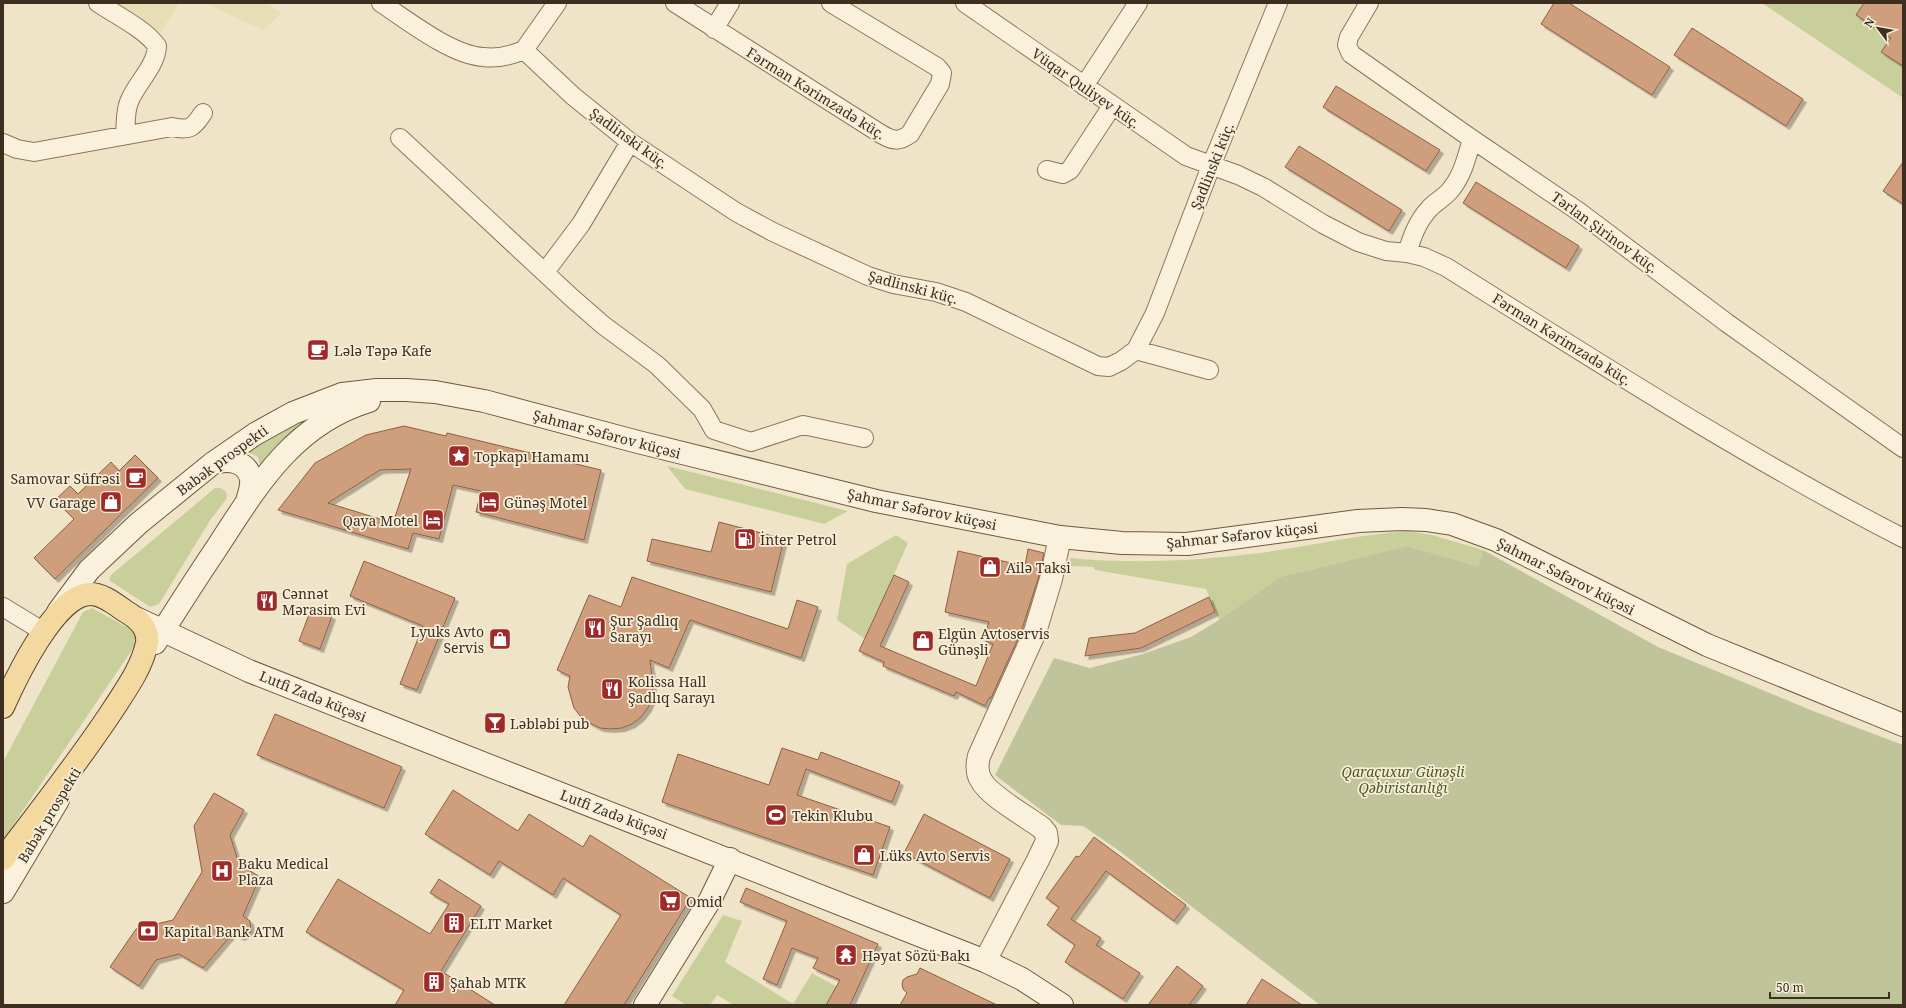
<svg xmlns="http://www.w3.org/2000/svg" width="1906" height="1008" font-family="'Noto Serif',serif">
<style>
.farmland{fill:#e6deb5}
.green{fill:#c9cf9b}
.cemetery{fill:#bfc49a}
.building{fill:#cf9f7d;stroke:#8d5f41;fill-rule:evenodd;filter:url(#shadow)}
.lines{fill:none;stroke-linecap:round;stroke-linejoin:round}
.minor-casing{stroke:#8d765c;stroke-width:20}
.tertiary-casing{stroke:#8d765c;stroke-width:24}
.secondary-casing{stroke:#6f573f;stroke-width:24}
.primary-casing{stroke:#5b4430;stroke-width:24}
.minor{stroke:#faf1dc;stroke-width:18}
.tertiary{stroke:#faf1dc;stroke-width:22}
.secondary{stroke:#faf1dc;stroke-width:22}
.primary{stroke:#f3d9a0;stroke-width:22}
.labels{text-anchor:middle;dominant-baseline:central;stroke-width:3.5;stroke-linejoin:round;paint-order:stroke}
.street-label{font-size:14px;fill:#3d2e20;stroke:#f7eed8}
.poi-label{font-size:14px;fill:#3d2e20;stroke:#f7eed8;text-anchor:start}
.park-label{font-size:14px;font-style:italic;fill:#4d5a26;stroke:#f7eed8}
</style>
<defs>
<filter id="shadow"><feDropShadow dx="3.5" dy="3.5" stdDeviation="0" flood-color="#0004"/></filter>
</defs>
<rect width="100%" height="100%" fill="#f0e4c8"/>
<path class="farmland" d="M116 3H179L160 33Z
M205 3H265L282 13 263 30Z"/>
<path class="green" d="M1762 3H1903V98Z
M312 416C289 431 277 446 260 467L258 457 248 452 283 428Z
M667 466 848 511 824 524 685 489Z
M215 488H221L226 492 227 498 211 519 159 604 150 607 109 580 111 575Z
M1407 531 1432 535 1483 550 1478 566 1407 546 1280 577 1219 620 1206 589 1095 570 1093 567 1070 566V558C1136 564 1195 561 1260 553 1309 546 1357 535 1407 531Z
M896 535 908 543 865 639 837 620 847 564Z
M92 608 134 631 136 644 3 840V762L83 612Z
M723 915 742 921 725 962 793 1004 812 973 837 987 826 1005H734L717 995 710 1005H686L672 996Z"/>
<path class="cemetery" d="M1407 546 1478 566 1483 550 1658 647 1813 711 1903 745V1005H1320L1118 850 1083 826 1061 825 995 775 1054 658 1090 668 1143 654 1191 637 1219 620 1280 577Z"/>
<path class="building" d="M1554 3H1569L1670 67 1652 95 1541 24Z
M1864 3H1903V66L1881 52 1891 38 1856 15Z
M1692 28 1803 99 1786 126 1674 55Z
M1336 86 1440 150 1426 171 1323 107Z
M1299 146 1402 210 1389 231 1285 167Z
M1903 162V204L1883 191Z
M1476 182 1579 246 1566 268 1463 203Z
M404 426 446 436 447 433 601 470 584 540 476 512 481 491 453 485 439 539 413 533 408 549 278 510 315 463 366 435ZM411 469 393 523 328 503 380 470Z
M135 455 158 478 55 579 34 558 74 519 55 500 70 486 78 494 111 462 119 471Z
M719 522 784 539 771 592 647 561 652 539 711 552Z
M1028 549 1044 553 1039 576 1021 632 991 698H989L985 706 956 692 954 696 883 666 884 662 859 651 894 575 909 582 880 646 976 686 993 644 983 640 989 622 945 612 958 551 1025 566Z
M364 561 455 598 417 690 400 684 423 626 350 596Z
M632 577 788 629 797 600 818 607 801 658 690 620 669 668 650 660 653 686 652 698 648 708 641 717 632 724 622 728 611 729 600 728 590 723 581 717 574 708 568 687 570 676 557 670 589 595 621 607Z
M1209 597 1215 612 1141 648 1085 656 1089 638 1135 633Z
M311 609 332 616 320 649 299 641Z
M275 714 402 767 384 808 257 755Z
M782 748 818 760 821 752 900 782 892 802 806 769 797 795 890 827 873 875 662 802 678 754 769 785Z
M453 790 518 831 529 814 583 847 590 835 691 898 624 1005H564L621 915 563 878 553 895 499 861 490 875 425 834Z
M214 793 244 810 230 835 239 864 260 877 243 916 250 921 251 932 241 937 233 933 203 968 179 954 156 960 139 986 110 967 136 929 173 920 202 872 194 826Z
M924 814 1010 859 990 898 904 853Z
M1094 837 1186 905 1174 921 1106 871 1071 919 1101 938 1096 945 1140 973 1123 999 1065 962 1075 945 1047 925 1059 907 1046 898 1076 856 1079 857Z
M338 879 430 934 449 904 430 893 439 879 481 906 441 971 495 1005H395L404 990 306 932Z
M746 888 878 944 850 1005H826L840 980 813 968 818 958 792 948 777 985 763 979 787 921 740 902Z
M1177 966 1203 986 1189 1005H1148Z
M920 968 997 1005H900L907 993 903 989 902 984 903 980 907 977 917 974Z
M1262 979 1302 1005H1246Z"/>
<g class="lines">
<g class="minor-casing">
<path id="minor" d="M98 3C116 15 145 29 157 46 156 67 136 83 129 102 125 112 126 124 125 135
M381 3C407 20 451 55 483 57 498 59 510 56 524 50L573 96 630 142 736 212 773 232 868 276 893 284 936 292 966 302 1098 366 1109 367 1121 361 1136 350 1155 313 1211 166 1278 3
M675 3 881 134C893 141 899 142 910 134L940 84 942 73 937 67 831 3
M965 3 1186 156 1238 175 1263 187 1323 224 1358 242 1386 251 1407 253 1424 257 1446 267C1596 361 1745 457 1903 538
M1369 3 1349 37 1347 45 1351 54 1472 139 1578 211 1727 323 1903 448
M714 29 730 3
M524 50 557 3
M1084 86 1138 3
M400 138 572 298 603 325 657 365 702 409 714 430 751 442 803 425 864 438
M3 143 17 149 34 152 172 127C190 131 193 128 203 113
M1047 170 1063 174 1070 170 1112 106
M1407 253C1412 237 1417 222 1429 209 1436 201 1446 197 1452 188 1463 174 1467 156 1472 139
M545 272 581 224 630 142
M1136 350 1209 370
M3 607 44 632"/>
</g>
<g class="tertiary-casing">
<path id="tertiary" d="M985 961 1038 860 1047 841 1046 833 1042 828C1026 816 989 796 981 780 976 772 977 764 979 756L1035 632 1051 579 1060 537"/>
</g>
<g class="secondary-casing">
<path id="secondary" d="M213 463C228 459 247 460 251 479 252 486 249 494 247 501
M58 612 89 570 139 523 213 463 255 434 293 413 342 394 377 390H406L435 392 484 401 638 442 876 501 1060 537 1122 543 1187 544 1358 521 1402 519 1426 520 1452 524 1496 540 1707 645 1903 725
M138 619 249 671 985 961 1022 979 1062 1005
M155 643C175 612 195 580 216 549 257 486 293 424 369 401
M3 892 58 800
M645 1005 710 900 730 859"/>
</g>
<g class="primary-casing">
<path id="primary" d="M3 707C16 678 55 595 90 594 103 594 115 604 125 611 137 618 149 627 147 643 142 667 127 688 114 708 80 760 41 809 3 859"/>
</g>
<use href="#minor" class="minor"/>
<use href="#tertiary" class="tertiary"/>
<use href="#secondary" class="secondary"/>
<use href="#primary" class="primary"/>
</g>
<defs>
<g id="cafe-square" transform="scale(1.15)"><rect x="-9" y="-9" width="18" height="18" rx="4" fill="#9e2a2b" stroke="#f7eed8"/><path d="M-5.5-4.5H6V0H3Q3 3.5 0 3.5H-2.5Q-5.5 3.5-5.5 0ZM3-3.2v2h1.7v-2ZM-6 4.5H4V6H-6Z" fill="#fff"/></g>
<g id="sight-square" transform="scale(1.15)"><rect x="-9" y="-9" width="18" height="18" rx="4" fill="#9e2a2b" stroke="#f7eed8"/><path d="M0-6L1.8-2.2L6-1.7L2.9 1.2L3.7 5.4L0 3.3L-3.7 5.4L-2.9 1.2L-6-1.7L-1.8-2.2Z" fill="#fff"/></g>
<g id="shop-square" transform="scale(1.15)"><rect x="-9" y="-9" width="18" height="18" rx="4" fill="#9e2a2b" stroke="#f7eed8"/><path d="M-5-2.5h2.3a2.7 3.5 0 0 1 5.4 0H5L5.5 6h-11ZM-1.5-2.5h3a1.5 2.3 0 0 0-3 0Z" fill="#fff"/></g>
<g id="hotel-square" transform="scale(1.15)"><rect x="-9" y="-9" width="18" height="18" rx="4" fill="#9e2a2b" stroke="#f7eed8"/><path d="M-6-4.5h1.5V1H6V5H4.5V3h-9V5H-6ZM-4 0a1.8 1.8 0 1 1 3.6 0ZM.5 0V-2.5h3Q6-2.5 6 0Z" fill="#fff"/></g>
<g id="fuel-square" transform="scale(1.15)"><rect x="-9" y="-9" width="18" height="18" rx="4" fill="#9e2a2b" stroke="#f7eed8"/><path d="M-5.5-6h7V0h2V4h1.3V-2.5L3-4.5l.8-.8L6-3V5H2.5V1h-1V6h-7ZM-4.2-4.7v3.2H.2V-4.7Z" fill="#fff"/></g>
<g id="restaurant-square" transform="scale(1.15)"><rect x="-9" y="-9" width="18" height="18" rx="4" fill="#9e2a2b" stroke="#f7eed8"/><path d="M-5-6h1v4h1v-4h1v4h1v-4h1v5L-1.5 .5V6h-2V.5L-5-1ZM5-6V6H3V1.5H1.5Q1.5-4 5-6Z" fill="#fff"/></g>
<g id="bar-square" transform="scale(1.15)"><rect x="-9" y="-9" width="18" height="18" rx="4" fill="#9e2a2b" stroke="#f7eed8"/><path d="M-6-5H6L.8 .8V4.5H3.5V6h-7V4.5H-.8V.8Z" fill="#fff"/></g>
<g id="stadium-square" transform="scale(1.15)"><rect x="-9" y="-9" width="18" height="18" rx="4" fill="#9e2a2b" stroke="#f7eed8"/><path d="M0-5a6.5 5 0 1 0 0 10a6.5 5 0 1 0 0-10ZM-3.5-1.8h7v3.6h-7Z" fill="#fff"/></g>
<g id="hospital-square" transform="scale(1.15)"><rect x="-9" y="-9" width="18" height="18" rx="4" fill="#9e2a2b" stroke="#f7eed8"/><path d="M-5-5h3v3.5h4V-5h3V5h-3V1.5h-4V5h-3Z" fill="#fff"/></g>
<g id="supermarket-square" transform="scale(1.15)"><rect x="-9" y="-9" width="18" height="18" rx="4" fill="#9e2a2b" stroke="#f7eed8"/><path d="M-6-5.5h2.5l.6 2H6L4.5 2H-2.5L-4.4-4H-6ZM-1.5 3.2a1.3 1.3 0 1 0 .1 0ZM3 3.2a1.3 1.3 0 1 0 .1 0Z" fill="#fff"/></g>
<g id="building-square" transform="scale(1.15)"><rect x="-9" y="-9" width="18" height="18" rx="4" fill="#9e2a2b" stroke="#f7eed8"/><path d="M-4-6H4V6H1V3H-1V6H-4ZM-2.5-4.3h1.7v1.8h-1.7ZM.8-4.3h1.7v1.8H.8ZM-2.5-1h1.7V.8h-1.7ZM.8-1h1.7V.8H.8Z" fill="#fff"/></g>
<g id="bank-square" transform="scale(1.15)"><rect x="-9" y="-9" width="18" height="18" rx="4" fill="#9e2a2b" stroke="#f7eed8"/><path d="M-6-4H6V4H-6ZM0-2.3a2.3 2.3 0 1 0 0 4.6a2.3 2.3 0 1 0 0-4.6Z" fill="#fff"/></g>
<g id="temple-square" transform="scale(1.15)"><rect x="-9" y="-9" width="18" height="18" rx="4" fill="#9e2a2b" stroke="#f7eed8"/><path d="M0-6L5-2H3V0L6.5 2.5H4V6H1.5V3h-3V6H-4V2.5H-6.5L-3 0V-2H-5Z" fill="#fff"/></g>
</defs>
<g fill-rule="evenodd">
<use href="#cafe-square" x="318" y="350"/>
<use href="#sight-square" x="459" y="456"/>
<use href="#cafe-square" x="136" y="478"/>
<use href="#shop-square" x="111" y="502"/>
<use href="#hotel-square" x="489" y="502"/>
<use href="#hotel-square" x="433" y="520"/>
<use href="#fuel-square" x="745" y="539"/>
<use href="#shop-square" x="990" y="567"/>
<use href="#restaurant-square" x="267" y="601"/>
<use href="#restaurant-square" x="595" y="628"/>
<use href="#shop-square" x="500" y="639"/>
<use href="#shop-square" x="923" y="641"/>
<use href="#restaurant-square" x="612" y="689"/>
<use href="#bar-square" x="495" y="723"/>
<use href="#stadium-square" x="776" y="815"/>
<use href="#shop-square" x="864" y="855"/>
<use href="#hospital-square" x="222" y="871"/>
<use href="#supermarket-square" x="670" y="901"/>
<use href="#building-square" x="454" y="923"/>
<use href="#bank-square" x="148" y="931"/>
<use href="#temple-square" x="846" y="955"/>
<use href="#building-square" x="434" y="982"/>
</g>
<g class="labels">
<g class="street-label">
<text transform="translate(1086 88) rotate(35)">Vüqar Quliyev küç.</text>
<text transform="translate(816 93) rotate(32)">Fərman Kərimzadə küç.</text>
<text transform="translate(629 138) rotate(36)">Şadlinski küç.</text>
<text transform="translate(1212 166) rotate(-68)">Şadlinski küç.</text>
<text transform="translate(1605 232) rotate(36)">Tərlan Şirinov küç.</text>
<text transform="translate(913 287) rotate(15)">Şadlinski küç.</text>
<text transform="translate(1562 339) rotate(32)">Fərman Kərimzadə küç.</text>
<text transform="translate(607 434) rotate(15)">Şahmar Səfərov küçəsi</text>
<text transform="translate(222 460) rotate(-36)">Babək prospekti</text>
<text transform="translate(922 509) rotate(12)">Şahmar Səfərov küçəsi</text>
<text transform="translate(1242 535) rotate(-6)">Şahmar Səfərov küçəsi</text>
<text transform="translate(1566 576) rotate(27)">Şahmar Səfərov küçəsi</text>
<text transform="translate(313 696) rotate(22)">Lutfi Zadə küçəsi</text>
<text transform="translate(614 814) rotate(21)">Lutfi Zadə küçəsi</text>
<text transform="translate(49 815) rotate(-59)">Babək prospekti</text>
</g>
<g class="poi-label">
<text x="334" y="350">Lələ Təpə Kafe</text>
<text x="474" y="456">Topkapı Hamamı</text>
<text x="120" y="478" text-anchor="end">Samovar Süfrəsi</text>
<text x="96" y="502" text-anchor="end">VV Garage</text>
<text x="504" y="502">Günəş Motel</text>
<text x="418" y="520" text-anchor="end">Qaya Motel</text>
<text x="760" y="539">İnter Petrol</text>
<text x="1006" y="567">Ailə Taksi</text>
<text x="282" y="593">Cənnət<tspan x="282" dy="16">Mərasim Evi</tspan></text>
<text x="610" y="620">Şur Şadlıq<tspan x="610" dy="16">Sarayı</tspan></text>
<text x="484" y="631" text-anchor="end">Lyuks Avto<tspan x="484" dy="16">Servis</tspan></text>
<text x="938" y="633">Elgün Avtoservis<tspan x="938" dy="16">Günəşli</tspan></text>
<text x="628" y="681">Kolissa Hall<tspan x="628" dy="16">Şadlıq Sarayı</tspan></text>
<text x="510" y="723">Ləbləbi pub</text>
<text x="792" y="815">Tekin Klubu</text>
<text x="880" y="855">Lüks Avto Servis</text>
<text x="238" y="863">Baku Medical<tspan x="238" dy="16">Plaza</tspan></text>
<text x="686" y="901">Omid</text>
<text x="470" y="923">ELIT Market</text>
<text x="164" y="931">Kapital Bank ATM</text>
<text x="862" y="955">Həyat Sözü Bakı</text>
<text x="450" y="982">Şahab MTK</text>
</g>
<g class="park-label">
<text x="1403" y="771">Qaraçuxur Günəşli<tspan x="1403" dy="16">Qəbiristanlığı</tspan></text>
</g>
</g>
<rect width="1906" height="1008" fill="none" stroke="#3d2e20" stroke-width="8"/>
<g transform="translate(1878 28) rotate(302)" stroke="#f7eed8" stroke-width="3" paint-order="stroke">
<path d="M0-3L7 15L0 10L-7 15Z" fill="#3d2e20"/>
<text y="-6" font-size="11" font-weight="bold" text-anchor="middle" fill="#3d2e20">N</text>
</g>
<path d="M1770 992v6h119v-6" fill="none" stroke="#3d2e20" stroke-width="2"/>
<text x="1776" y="992" font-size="12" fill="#3d2e20" stroke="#f7eed8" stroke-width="3" paint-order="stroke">50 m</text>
</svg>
